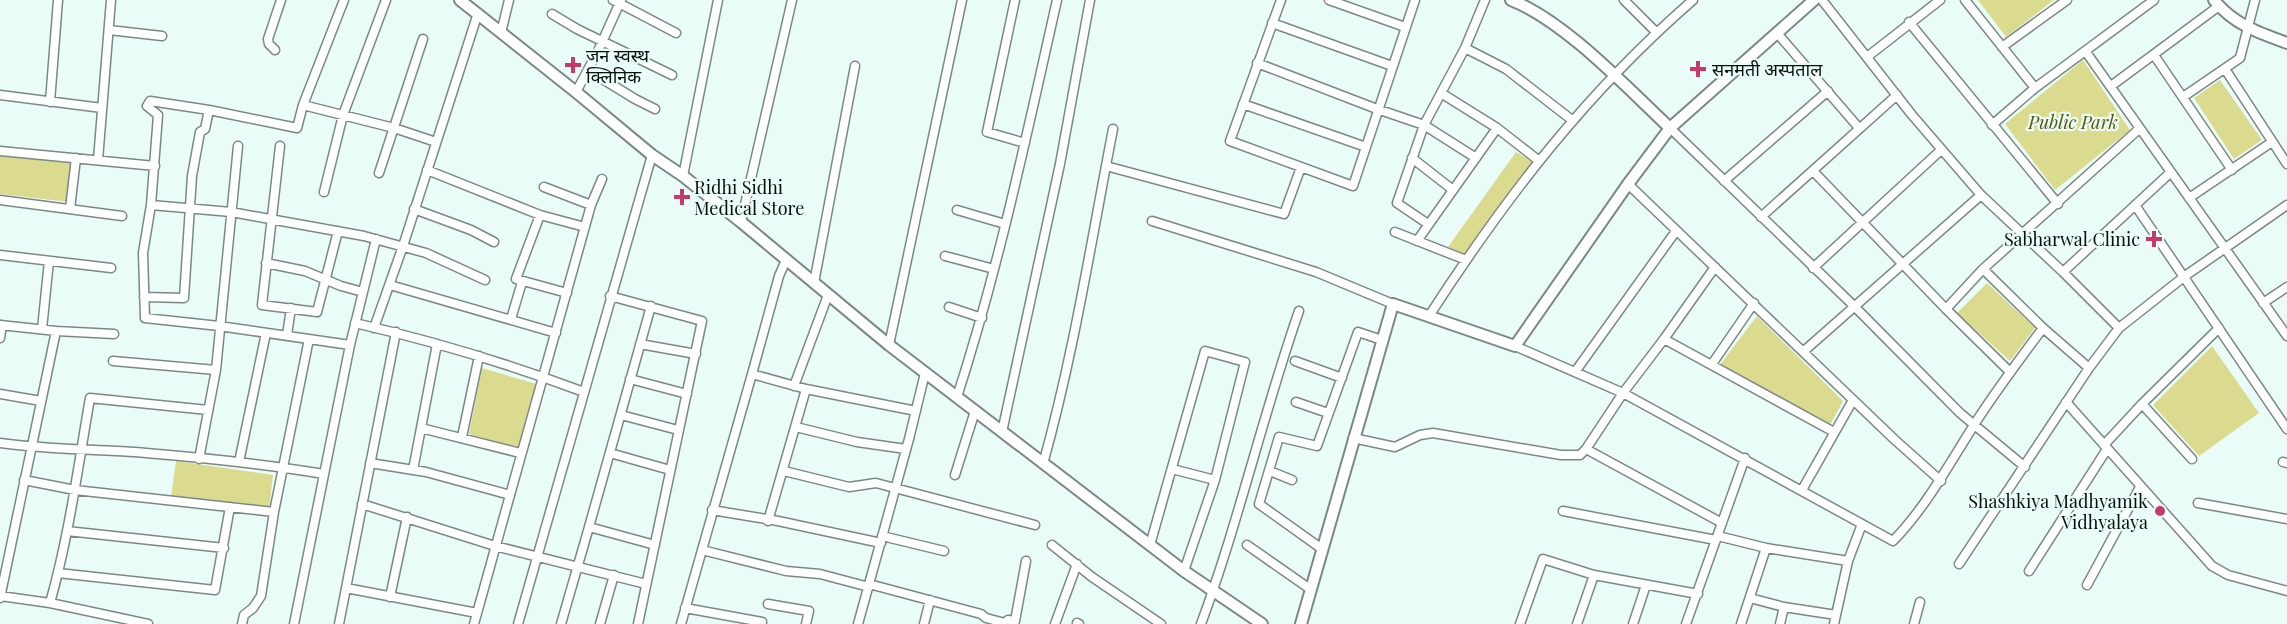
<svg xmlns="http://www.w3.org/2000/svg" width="2287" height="624" font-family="'Playfair Display','Noto Sans Devanagari',serif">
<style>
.green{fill:#dbdb8f}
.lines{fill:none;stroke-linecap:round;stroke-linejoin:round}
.minor-casing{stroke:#7a8985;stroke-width:11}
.tertiary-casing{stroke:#7a8985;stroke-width:14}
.minor{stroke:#fff;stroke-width:8}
.tertiary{stroke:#fff;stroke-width:10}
.poi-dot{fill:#c5396b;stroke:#eafcf7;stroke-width:2}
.labels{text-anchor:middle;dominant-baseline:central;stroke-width:4.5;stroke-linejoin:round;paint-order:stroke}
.poi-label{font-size:18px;fill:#090f0d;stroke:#eafcf7;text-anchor:start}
.park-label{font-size:18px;font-style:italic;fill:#58560c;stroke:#eafcf7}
</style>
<rect width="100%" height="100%" fill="#eafcf7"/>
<path class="green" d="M1978 0H2054L2006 37Z
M2083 60 2130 130 2055 190 2005 124Z
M2220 80 2262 140 2234 159 2194 98Z
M0 152 73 162 69 202 0 194Z
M1516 152 1535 163 1465 255 1448 247Z
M1987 283 2035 328 2010 361 1957 313Z
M1757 316 1843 401 1829 427 1719 366Z
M2212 346 2259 413 2199 456 2153 405Z
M482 368 536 384 519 449 469 434Z
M176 461 273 475 269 509 171 497Z"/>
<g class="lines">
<g class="minor-casing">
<path id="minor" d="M344 0 303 105 297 128 209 110 150 101 147 106 158 115 151 205 143 253 145 318 219 326 350 345
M613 0 676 33
M1015 0 987 132 1025 143
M1281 0 1230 141 1353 186 1415 0
M1329 0 1405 27
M1624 0 1656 32
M1822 0 1912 115 1981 195 2063 272 2119 328
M1965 0 2035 88
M552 14 577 29 672 75
M1909 22 2058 204
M1272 23 1392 66
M109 30 162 36
M501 33 509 0
M1777 33 1859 128
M2002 47 2067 0
M1465 48 1506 69 1572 120
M275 50 269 44 268 39 281 0
M2086 52 2287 336
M2154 55 2232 170
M1867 57 1940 0
M1257 63 1377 109 1424 125 1476 158
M2225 69 2287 164
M588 70 635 99 655 109
M2111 86 2219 6
M576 92 598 51 621 0
M1441 93 1497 128 1538 160
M0 95 102 108
M2183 97 2240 58 2255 0
M50 102 58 0
M1243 104 1366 147
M303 105 394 128 436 142
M1992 125 2035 88 2154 0
M1670 128 1855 307 1960 413 2025 467
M280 146 262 305 317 312 338 231
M0 151 155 166
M1412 158 1453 190
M98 160 111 0
M1106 166 1284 214 1301 167
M427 170 540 215 585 227
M1813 171 1946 309 2010 372
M379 173 423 39
M683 176 718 0
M1724 181 1828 91
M1628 184 1895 440 1941 481
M544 187 591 205
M324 192 343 115 386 0
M2189 198 2272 142
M0 200 122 216
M151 205 231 212 364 236 426 253 485 280
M2135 205 2287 429
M70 209 76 158
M414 209 471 230 494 242
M957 210 1005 224
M540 215 516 279 567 293
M1761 217 1897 95
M1152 221 1316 272 1393 304
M741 222 792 0
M1428 224 1397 203 1424 125 1465 48 1485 0
M1395 232 1466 260
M1417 241 1497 128
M0 255 111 268
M945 256 994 269
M266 263 305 271 341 286 363 292
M1813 268 1941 150
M1983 269 2043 328 2089 368
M2063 272 2171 172
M814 283 855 66
M390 285 556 333
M610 296 702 321 638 624
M144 297 184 298 192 176 200 132 205 129 209 110
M2263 303 2287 287
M651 306 589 527 655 545
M949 307 982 318
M1946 309 1983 269 2139 129
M1429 316C1506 197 1586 93 1693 0
M511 319 522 282
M355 323C433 341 509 364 584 392
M0 325 56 331 114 334
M374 328 403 246 478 13
M42 329 49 261
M287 335 291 308
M0 338 2 325
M1664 339 1834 432
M640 344 696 354
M889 345 962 0
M1515 346 1623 393 1893 541C1926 507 1948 466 1974 425 1995 392 2019 360 2043 328
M1804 351 1981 195
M113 361 216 370
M1295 361 1342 378
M1712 364 1754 303
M1575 372 1676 231
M752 374 779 276 786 260
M630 379 687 394
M794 386 828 295
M0 394 41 401
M957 397C999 267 1027 133 1057 0
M1296 402 1328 413
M2066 402 2212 566 2228 575 2287 591
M2142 404 2192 459
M621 415 678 430
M796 427 857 442 906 449
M421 428 520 453
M1002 432 1060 164 1090 0
M462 437 479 356
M1353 438 1395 447 1420 435 1433 433 1561 455H1580L1586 449 1623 393 1664 339 1715 267
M0 443C49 450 97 449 146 453 206 458 265 464 324 474
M2104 445 2142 404 2219 328
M1586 449 1722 523
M610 453 670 470
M199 459 216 370 238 146
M239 462 266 333
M2283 462 2287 463
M370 463 426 472 510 495
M1043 464C1074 353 1091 242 1113 129
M1172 469 1215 480
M413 470 437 344
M784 471 849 487 876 483 1035 525
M1270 471 1292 480
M955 475 975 411
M24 480 75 490 274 512
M1802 490 1853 400
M2198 503 2287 519
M362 504 495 546 646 584
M712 510 778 521 881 543
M1563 511 1716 540
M768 521 806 389
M67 531 224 548
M882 536 944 551
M1718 536 1766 548 1848 561
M1052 545 1092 577 1161 624
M1150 545 1205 351 1245 362 1215 480 1184 571
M1247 545 1310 589
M1322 549 1259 504 1279 437 1317 446 1358 332 1382 340
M702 550 786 571 820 574 869 587
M1959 564 2089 368 2119 328 2185 276 2287 205
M2029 571 2107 449
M58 573 215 590 230 507
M869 584 981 614 986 618 1005 623 1008 620 1015 621 1026 561
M2087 585 2140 487
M346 588 477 613
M0 596 50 603 148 624
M390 597 407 517
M0 598 56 331
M1750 598 1784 607 1836 615
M50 603C69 536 78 467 90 398L208 410
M768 604 809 611 806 624
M685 608 762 622
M1077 623 1079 624
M242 624 244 615 253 608 261 596 274 512 309 339
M294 624 350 345 376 239
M339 624 396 332
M474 624 591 205 602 179
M518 624 652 155
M561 624 589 527
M600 624 614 575
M681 624 752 374 806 389 916 411
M858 624 909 439 925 373
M924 624 930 600
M1055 624 1077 564
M1201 624C1239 521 1263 414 1299 311
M1520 624 1543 559 1594 575 1698 594
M1577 624 1594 575
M1633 624 1646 585
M1686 624 1745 458
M1741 624 1766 548
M1780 624 1784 607
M1834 624 1848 561 1862 524
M1914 624 1920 602"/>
</g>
<g class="tertiary-casing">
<path id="tertiary" d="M460 0 576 92 652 155 683 176 741 222 889 345 1184 571 1262 624
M1511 0C1565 21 1627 88 1670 128
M2214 0C2233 24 2259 33 2287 43
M1301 624 1393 304 1515 346 1628 184 1670 128 1814 0"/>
</g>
<use href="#minor" class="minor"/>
<use href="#tertiary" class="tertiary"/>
</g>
<g class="poi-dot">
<path d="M570 56h6v6h6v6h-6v6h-6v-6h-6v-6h6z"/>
<path d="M1695 60h6v6h6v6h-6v6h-6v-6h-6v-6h6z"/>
<path d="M679 188h6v6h6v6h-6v6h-6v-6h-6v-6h6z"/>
<path d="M2151 230h6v6h6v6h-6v6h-6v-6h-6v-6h6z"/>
<circle cx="2160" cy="511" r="6"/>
</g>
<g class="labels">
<g class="poi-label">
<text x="586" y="55">जन स्वस्थ<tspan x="586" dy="21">क्लिनिक</tspan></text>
<text x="1712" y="69">सनमती अस्पताल</text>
<text x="694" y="187">Ridhi Sidhi<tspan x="694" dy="21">Medical Store</tspan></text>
<text x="2140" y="239" text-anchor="end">Sabharwal Clinic</text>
<text x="2148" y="501" text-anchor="end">Shashkiya Madhyamik<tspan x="2148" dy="21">Vidhyalaya</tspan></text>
</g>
<g class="park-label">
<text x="2073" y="122">Public Park</text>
</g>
</g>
</svg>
